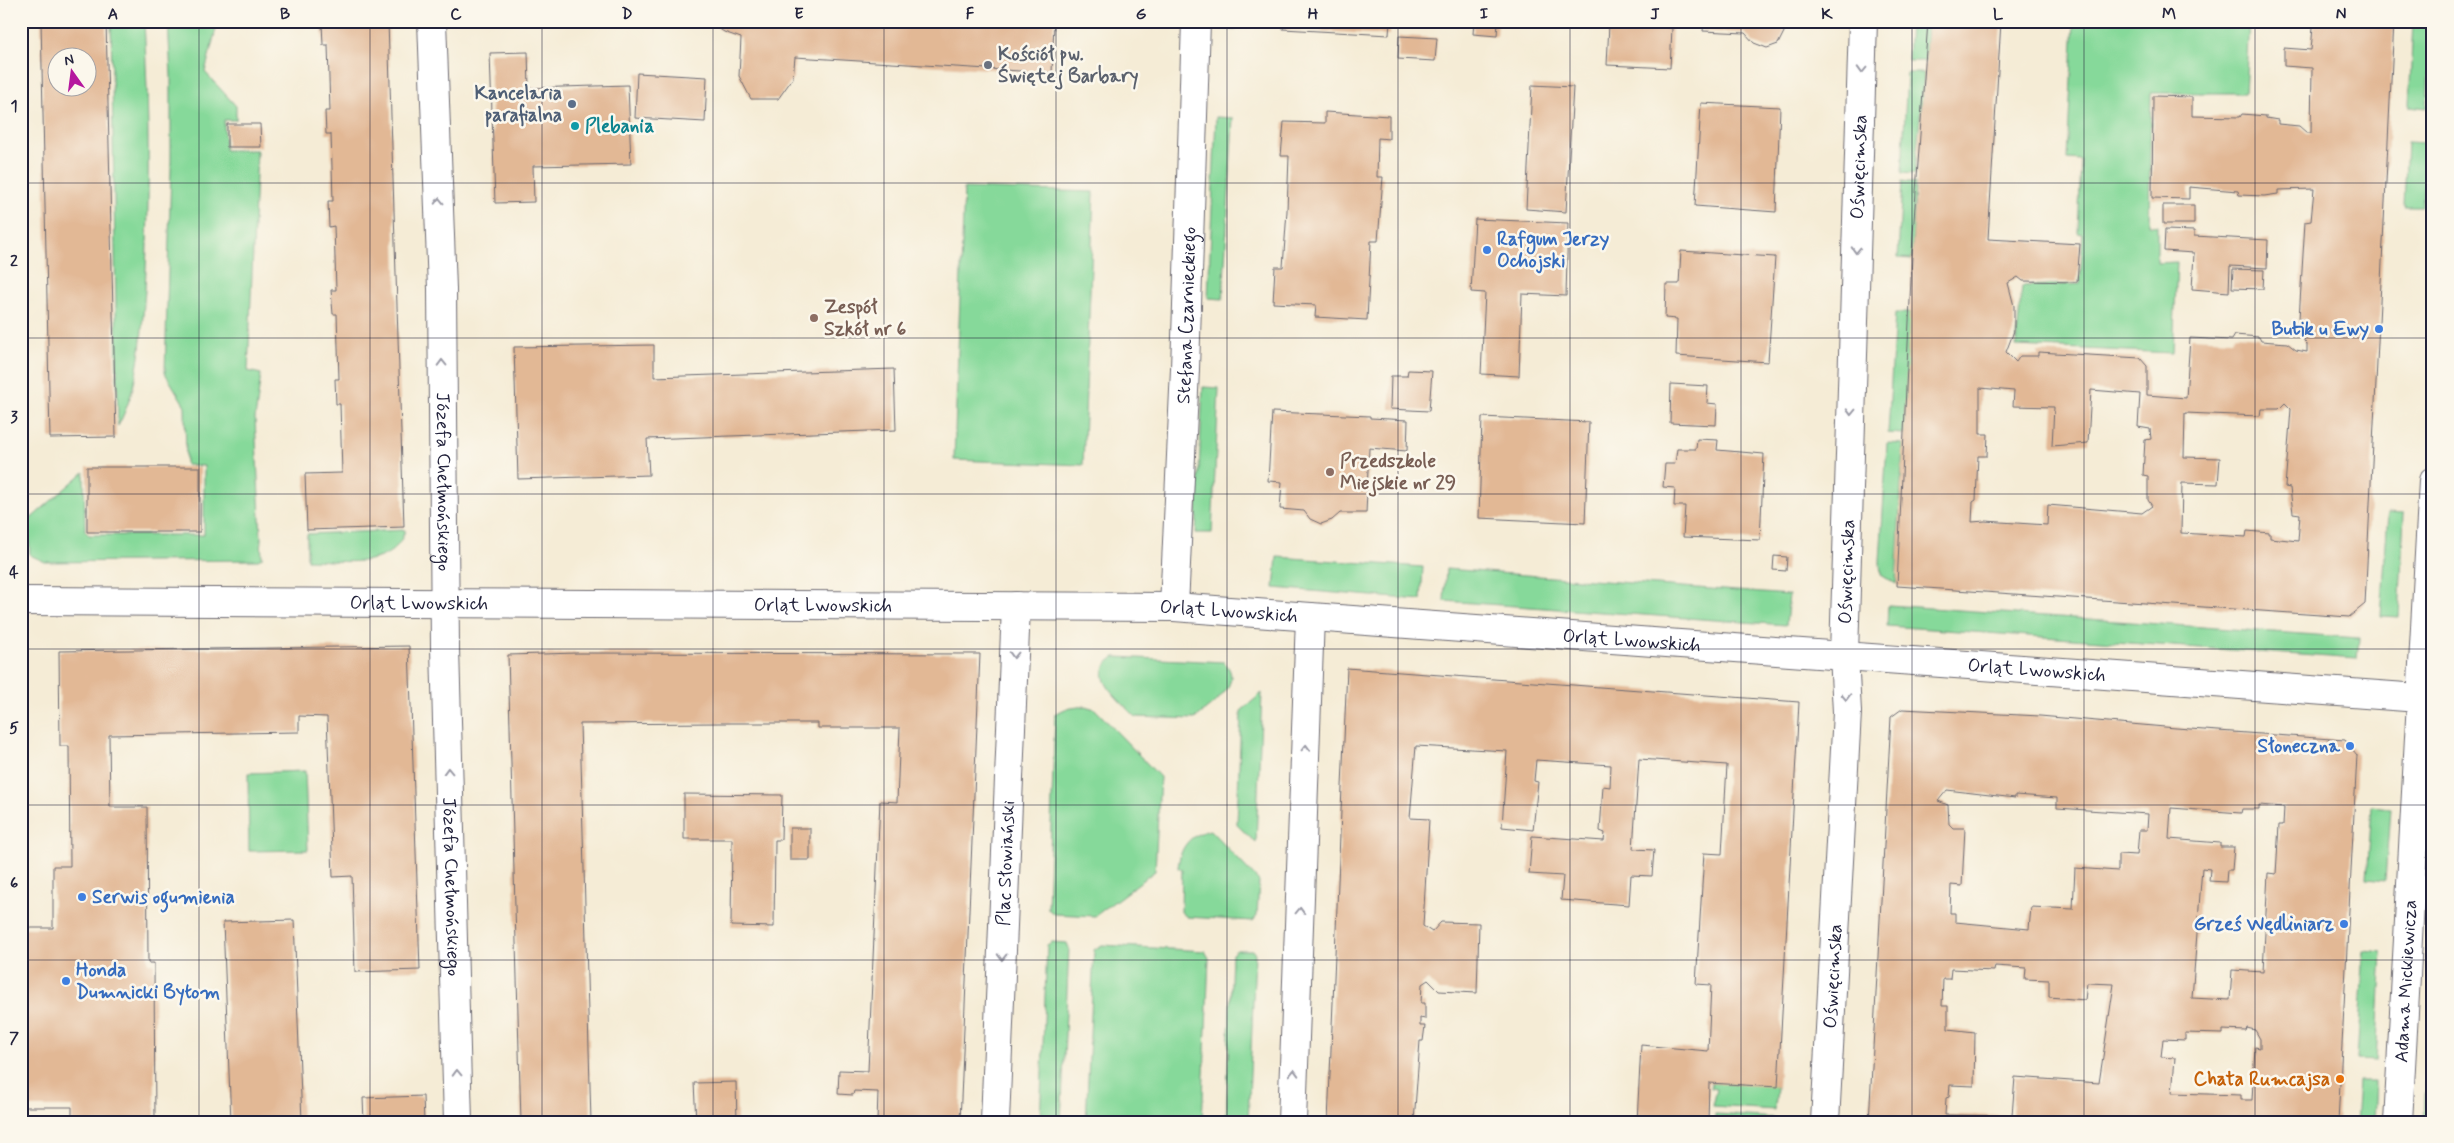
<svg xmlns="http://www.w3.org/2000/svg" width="2454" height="1143" font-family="Mynerve,sans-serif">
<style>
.green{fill:#86d99a;stroke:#547e6a}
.building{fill:#e2b895;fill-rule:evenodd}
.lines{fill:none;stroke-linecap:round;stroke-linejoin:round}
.minor-casing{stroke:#6c6971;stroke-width:30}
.minor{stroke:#fff;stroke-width:28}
.oneway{stroke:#9c9ca7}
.grid{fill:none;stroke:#22223b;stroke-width:1;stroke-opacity:0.55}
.worship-dot{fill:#6b7280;stroke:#fbf7ec;stroke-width:2}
.service-dot{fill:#5c6f8a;stroke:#fbf7ec;stroke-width:2}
.culture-dot{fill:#0f9aa8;stroke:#fbf7ec;stroke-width:2}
.shop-dot{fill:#3f7fe0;stroke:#fbf7ec;stroke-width:2}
.education-dot{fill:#8d6e63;stroke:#fbf7ec;stroke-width:2}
.food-dot{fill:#e8710a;stroke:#fbf7ec;stroke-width:2}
.labels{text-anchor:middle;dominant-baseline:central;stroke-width:5;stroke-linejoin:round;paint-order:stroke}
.worship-label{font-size:19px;font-weight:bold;fill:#5b616d;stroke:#fbf7ec;text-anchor:start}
.service-label{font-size:19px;font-weight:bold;fill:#4e5e75;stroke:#fbf7ec;text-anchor:end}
.culture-label{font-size:19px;font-weight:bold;fill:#0d838f;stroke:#fbf7ec;text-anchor:start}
.street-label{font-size:19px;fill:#22223b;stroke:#fbf7ec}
.shop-label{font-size:19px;font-weight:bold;fill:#366cbe;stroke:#fbf7ec;text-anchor:start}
.education-label{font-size:19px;font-weight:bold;fill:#785e54;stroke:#fbf7ec;text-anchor:start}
.food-label{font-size:19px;font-weight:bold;fill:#c56008;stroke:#fbf7ec;text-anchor:end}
.neatline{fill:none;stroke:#22223b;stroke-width:2}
.grid-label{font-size:16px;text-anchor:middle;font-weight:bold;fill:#22223b}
</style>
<rect width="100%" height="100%" fill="#fbf7ec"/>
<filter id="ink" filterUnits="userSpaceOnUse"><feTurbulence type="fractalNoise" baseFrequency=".02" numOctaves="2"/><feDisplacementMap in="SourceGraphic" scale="10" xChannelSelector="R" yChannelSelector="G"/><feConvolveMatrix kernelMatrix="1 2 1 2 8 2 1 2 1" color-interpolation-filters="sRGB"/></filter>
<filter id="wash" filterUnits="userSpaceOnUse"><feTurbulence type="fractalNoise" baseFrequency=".0096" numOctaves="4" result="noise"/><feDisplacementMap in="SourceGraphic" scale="20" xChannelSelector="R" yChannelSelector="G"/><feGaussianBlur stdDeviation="1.12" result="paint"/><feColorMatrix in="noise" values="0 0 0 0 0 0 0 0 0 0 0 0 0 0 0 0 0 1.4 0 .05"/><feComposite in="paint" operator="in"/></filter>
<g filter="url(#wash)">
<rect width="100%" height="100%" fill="#f5ecd6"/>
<path class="green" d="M111 21H144C149 111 150 201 145 290 141 337 141 383 118 426Z
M168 21H218L205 72 236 106V120H224L225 150H257L248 371 261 374 255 419 262 558 258 560 45 562 30 555 28 521 84 472 85 531 89 535H204V466L186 465 185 406 165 373 171 169V76Z
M1220 21H1237L1236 30 1219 29Z
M1910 21H1927L1925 61H1908Z
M2074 21H2249L2245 93H2151L2149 225 2157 226V263L2177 262 2173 353 2016 346 2022 286 2080 284 2083 234 2078 233 2081 160 2067 159Z
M2413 21H2431L2427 108 2409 106Z
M1907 73H1924C1922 107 1917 140 1915 174L1902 173Z
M1216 117 1233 118 1223 299 1208 298Z
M2407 142 2426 143 2422 206H2404Z
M1902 181 1915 183 1912 259 1898 258Z
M964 188 1094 192 1083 465 954 460Z
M1895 313H1910L1904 434 1888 433Z
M1203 387 1219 388 1212 533H1196Z
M1887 443 1903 444 1896 584 1881 575 1880 562Z
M2388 513 2404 514 2399 617 2381 616Z
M405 530C393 572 342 560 307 560V534Z
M1277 557 1423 567 1421 600 1274 588Z
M1446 569 1789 595 1786 625 1444 601Z
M1888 605 2359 638 2357 659 1887 626Z
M1115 657 1224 662C1246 684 1210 705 1195 719L1136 717C1121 701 1085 675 1115 657Z
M1262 693 1256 843 1237 825 1241 711Z
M1085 706 1095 709 1160 777 1155 871 1095 916 1054 914 1048 909 1055 714 1065 709Z
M305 771 308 850 249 851 248 773Z
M2372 806 2390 808 2385 881 2367 879Z
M1210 830 1259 881 1257 916 1253 921 1187 917 1181 912 1182 869 1178 868C1180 847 1189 835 1210 830Z
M1052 942 1067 943 1069 948 1061 1122H1040L1047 945Z
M1102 945 1205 951 1209 958 1202 1122H1086L1094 950Z
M1237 950H1252L1255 954 1248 1122H1226L1232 954Z
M2364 950 2382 952 2376 1061 2357 1060Z
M2427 1056 2433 1057V1122H2424Z
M2359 1081H2375L2373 1122H2356Z
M1712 1083 1777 1086 1775 1110 1713 1106 1717 1089 1711 1088Z
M1715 1114 1775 1118V1122H1715Z"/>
<g id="blocks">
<path class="building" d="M41 21H106L116 437 50 438ZM58 58H88V88H58Z
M327 21H388L404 527 307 530 305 474 342 473 340 404H336L335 379H339L337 314H333L331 290H336L334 226 329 227 328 201H333L331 134H326L325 111H330L328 45H323L322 23Z
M708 21H1054L1052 73 795 57 793 78 778 99H751L739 76 741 38 724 32Z
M1284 21H1390L1389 35 1283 29Z
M1474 21H1498L1497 36 1473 34Z
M1704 21H1784V32L1778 44 1767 48 1754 43 1745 33 1703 31Z
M1928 21H2001L1988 239 2080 244 2077 282 2023 281 2018 277 2008 283 2014 306V331L2006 352 2016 362 2020 356H2038V352L2140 358 2147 366V395L2186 398 2190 338 2232 340 2235 335 2259 337 2261 341 2287 343 2296 350 2307 352V344L2304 341 2305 320 2299 319 2305 222 2311 221 2314 189 2278 190V194L2264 196 2239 195 2238 191 2189 187V199L2152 198 2153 96 2192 97V116L2240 117 2242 114 2266 116V118L2278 120V124L2299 126 2307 133H2311L2312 68 2284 66V48L2311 50 2313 27 2315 21H2394L2365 604 2349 617 1897 586 1913 234ZM1980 388 2014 391 2013 406 2054 407 2052 446 2088 443 2091 390 2140 394 2138 427 2150 429 2151 439 2145 440 2143 475 2148 476V500L2152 506 2142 513 2048 505 2047 525 1985 521 1972 522 1973 502 1976 500 1978 456H1987L1988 434H1980ZM2285 403 2291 409 2285 487 2290 488 2293 513 2300 514 2298 541 2270 538V533L2247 531 2246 537 2181 533 2182 483 2218 484 2220 458 2184 457 2185 413 2260 416 2261 409H2279Z
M1609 24 1672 28 1670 68 1607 65Z
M1399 36 1437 38 1435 61 1398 59Z
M528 52 529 88 628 85 631 164 533 166 534 202 495 203 490 53Z
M637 73 707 77 705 122 635 118Z
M1532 85 1573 87 1566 212 1526 209Z
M1701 103 1780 107 1776 212 1695 206Z
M1325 112 1389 116V139L1378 138 1377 177H1383L1378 241H1371L1367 320 1315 317 1316 305 1273 303 1275 267H1283L1287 211 1289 156H1281L1284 122 1325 123Z
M227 124H260L261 147H227Z
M2163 205H2194V224H2163Z
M1475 219 1568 223 1566 296 1522 294 1519 376 1481 374 1485 293 1471 292Z
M2165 230 2194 231V236L2268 240 2267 268 2230 266 2229 292 2192 289 2194 253 2164 251Z
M1681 251 1775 257 1768 362 1676 356 1677 319 1665 318 1666 284H1679Z
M2233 269 2264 270 2263 289 2232 288Z
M654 345V377L894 369 896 430 647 439 649 475 518 479 514 347Z
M1408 370 1432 371 1429 411 1390 409 1391 376H1407Z
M1671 384 1708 386 1707 403 1717 404 1716 425 1670 423Z
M1272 412 1370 416V418L1408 420 1407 451 1369 448 1366 513H1340L1332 520 1321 524 1310 519 1304 511 1280 509 1282 482 1268 481Z
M1482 417 1589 422 1585 523 1479 518Z
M1697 439 1718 440 1717 450 1764 454 1760 540 1683 537 1685 506H1674L1675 488 1663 487 1665 464H1675L1677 449H1696Z
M87 467H200V532H87Z
M1774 556 1787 557 1786 571 1773 570Z
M409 646 420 970 355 972 352 876 333 877 327 717 299 716V732L109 735 110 807H147L148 963H154L155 1122H72V1107H21V928H53V866H70L69 746H60L59 651Z
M577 653 980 654 960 1122H877L878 1092 854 1091 853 1095 838 1094 839 1070 868 1071 880 801 897 802 900 728H818V723H719L580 724 591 1122H521L508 655Z
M1347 668 1799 702 1778 1087 1709 1083 1708 1122H1637L1641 1045 1708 1051 1711 985 1696 984 1704 853 1722 854 1727 765 1639 759 1633 849 1654 850 1652 876 1631 875 1629 905 1561 900 1563 876 1529 874 1532 836 1604 841 1605 833 1600 831 1603 786 1610 787 1611 765 1536 760 1534 781 1538 782 1533 830 1502 827 1507 751 1416 746 1410 818 1429 819 1423 926 1432 932 1441 922 1479 923 1477 993 1439 991 1428 980 1422 984 1421 1003H1425V1019L1420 1018V1026H1425L1423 1041H1420L1414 1122H1328Z
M1902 709 2040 716 2176 728 2345 740 2357 755 2338 1122H1869L1891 717ZM1947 790 2015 798V795L2057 798V808L2148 814 2147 830H2139L2137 855 2118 854V871L2075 868 2073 909 2031 907 2029 929 1955 922V913H1950L1951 885 1962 886 1965 828H1953L1949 824 1948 805 1938 801ZM2259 805 2284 807 2283 825H2279L2276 874 2268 873 2263 972 2232 970 2230 1000 2192 998 2202 868 2210 869 2209 881 2226 882 2227 870H2232L2234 847H2220V843L2169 839 2171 808 2241 813 2242 809H2259ZM1995 966 2026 968 2025 979 2049 980V997L2085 1000 2087 983 2114 984 2099 1083 2015 1077 2012 1116 1945 1115 1946 1098 1949 1097 1950 1085 1974 1086 1975 1032 1948 1029V1006H1942L1943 979H1950L1951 969 1994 971ZM2247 1028 2255 1030 2260 1039V1048L2255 1047 2252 1100H2241V1095L2172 1093 2175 1058 2161 1057 2163 1039 2185 1040V1033L2223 1034V1030L2246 1031Z
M684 794 782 795 781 840H775L774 927 731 926 732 839H684Z
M790 828H810V860H790Z
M294 920 302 1122H231L223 922Z
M736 1082 737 1122H696L694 1083Z
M423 1096 424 1122H364L363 1098Z"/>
</g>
</g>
<g filter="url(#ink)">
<use href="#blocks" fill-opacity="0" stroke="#6c6971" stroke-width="1"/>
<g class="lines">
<g class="minor-casing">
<g id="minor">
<path id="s1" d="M432 21 442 289 445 648 458 1122"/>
<path id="s2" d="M21 601 1174 607 2433 699"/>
<path id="s3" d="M1174 607 1185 369 1196 21"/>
<path id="s4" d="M995 1122 1016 606"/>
<path d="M1292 1122 1310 617"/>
<path id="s5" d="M1825 1122 1847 712 1844 655 1863 21"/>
<path id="s6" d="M2398 1122 2433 481"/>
</g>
</g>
<use href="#minor" class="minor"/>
</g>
<defs><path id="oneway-chevron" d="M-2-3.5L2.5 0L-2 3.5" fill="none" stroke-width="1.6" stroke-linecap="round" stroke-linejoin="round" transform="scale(1.25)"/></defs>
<g class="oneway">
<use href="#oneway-chevron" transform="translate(1862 70) rotate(92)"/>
<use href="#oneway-chevron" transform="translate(439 201) rotate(-92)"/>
<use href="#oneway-chevron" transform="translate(1856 250) rotate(92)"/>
<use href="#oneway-chevron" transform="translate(442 363) rotate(-91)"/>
<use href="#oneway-chevron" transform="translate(1851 412) rotate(92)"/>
<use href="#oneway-chevron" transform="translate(1014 655) rotate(92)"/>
<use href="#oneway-chevron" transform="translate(1846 697) rotate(88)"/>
<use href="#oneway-chevron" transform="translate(1306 748) rotate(-88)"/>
<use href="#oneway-chevron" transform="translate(448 771) rotate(-92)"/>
<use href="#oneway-chevron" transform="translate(1300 911) rotate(-88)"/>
<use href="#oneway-chevron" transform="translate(1002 957) rotate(92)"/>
<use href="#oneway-chevron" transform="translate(457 1073) rotate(-92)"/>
<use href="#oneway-chevron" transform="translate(1294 1073) rotate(-88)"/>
</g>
</g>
<path class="grid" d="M199 21V1122M370 21V1122M542 21V1122M713 21V1122M884 21V1122M1056 21V1122M1227 21V1122M1398 21V1122M1570 21V1122M1741 21V1122M1912 21V1122M2084 21V1122M2255 21V1122M21 183H2433M21 338H2433M21 494H2433M21 649H2433M21 805H2433M21 960H2433"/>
<circle class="worship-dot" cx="988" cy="65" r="5"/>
<circle class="service-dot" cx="572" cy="104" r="5"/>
<circle class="culture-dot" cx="575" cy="126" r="5"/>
<g class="shop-dot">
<circle cx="1487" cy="250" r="5"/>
<circle cx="2379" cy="329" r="5"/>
<circle cx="2350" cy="746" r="5"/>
<circle cx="82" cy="897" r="5"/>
<circle cx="2344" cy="924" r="5"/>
<circle cx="66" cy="981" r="5"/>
</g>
<g class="education-dot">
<circle cx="814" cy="318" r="5"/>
<circle cx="1330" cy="472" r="5"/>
</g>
<circle class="food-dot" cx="2340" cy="1079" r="5"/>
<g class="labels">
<g class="worship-label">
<text x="998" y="54">Kościół pw.<tspan x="998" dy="22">Świętej Barbary</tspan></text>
</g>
<g class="service-label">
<text x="562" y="93">Kancelaria<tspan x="562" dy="22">parafialna</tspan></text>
</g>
<g class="culture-label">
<text x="585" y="126">Plebania</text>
</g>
<g class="street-label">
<text stroke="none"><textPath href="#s5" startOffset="956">Oświęcimska</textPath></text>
<text stroke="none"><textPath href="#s3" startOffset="292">Stefana Czarnieckiego</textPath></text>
<text stroke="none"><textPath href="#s1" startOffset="461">Józefa Chełmońskiego</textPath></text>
<text stroke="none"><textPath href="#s5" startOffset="551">Oświęcimska</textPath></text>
<text stroke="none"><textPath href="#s2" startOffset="398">Orląt Lwowskich</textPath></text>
<text stroke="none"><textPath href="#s2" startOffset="802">Orląt Lwowskich</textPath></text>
<text stroke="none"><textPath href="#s2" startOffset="1208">Orląt Lwowskich</textPath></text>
<text stroke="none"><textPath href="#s2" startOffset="1612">Orląt Lwowskich</textPath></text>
<text stroke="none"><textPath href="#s2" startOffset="2018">Orląt Lwowskich</textPath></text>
<text stroke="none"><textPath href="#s4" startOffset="259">Plac Słowiański</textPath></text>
<text stroke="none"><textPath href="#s1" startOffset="866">Józefa Chełmońskiego</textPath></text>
<text stroke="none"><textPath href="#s5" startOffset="146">Oświęcimska</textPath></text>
<text stroke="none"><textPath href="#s6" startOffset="141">Adama Mickiewicza</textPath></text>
</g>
<g class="shop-label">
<text x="1497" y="239">Rafgum Jerzy<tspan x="1497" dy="22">Ochojski</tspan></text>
<text x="2369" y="329" text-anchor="end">Butik u Ewy</text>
<text x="2340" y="746" text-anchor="end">Słoneczna</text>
<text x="92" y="897">Serwis ogumienia</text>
<text x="2334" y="924" text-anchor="end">Grześ Wędliniarz</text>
<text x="76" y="970">Honda<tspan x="76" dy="22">Dumnicki Bytom</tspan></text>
</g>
<g class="education-label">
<text x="824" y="307">Zespół<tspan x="824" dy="22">Szkół nr 6</tspan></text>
<text x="1340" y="461">Przedszkole<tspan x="1340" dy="22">Miejskie nr 29</tspan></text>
</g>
<g class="food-label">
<text x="2330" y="1079">Chata Rumcajsa</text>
</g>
</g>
<rect width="2454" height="1143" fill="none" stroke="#fbf7ec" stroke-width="55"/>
<g transform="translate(72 72) rotate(346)"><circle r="24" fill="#fbf7ec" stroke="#a4a2a5"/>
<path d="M0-4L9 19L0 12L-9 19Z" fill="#b5179e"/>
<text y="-8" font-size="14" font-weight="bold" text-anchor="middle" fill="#22223b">N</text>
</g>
<rect x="28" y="28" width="2398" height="1088" class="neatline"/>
<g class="grid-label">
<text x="113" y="19">A</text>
<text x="285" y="19">B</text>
<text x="456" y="19">C</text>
<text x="627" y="19">D</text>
<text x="799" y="19">E</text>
<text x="970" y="19">F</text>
<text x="1141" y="19">G</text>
<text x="1313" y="19">H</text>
<text x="1484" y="19">I</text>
<text x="1655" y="19">J</text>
<text x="1827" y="19">K</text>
<text x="1998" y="19">L</text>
<text x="2169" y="19">M</text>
<text x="2341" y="19">N</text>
<text x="14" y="111">1</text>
<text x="14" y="266">2</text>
<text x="14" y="422">3</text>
<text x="14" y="577">4</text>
<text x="14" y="733">5</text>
<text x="14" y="888">6</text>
<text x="14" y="1043">7</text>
</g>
</svg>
